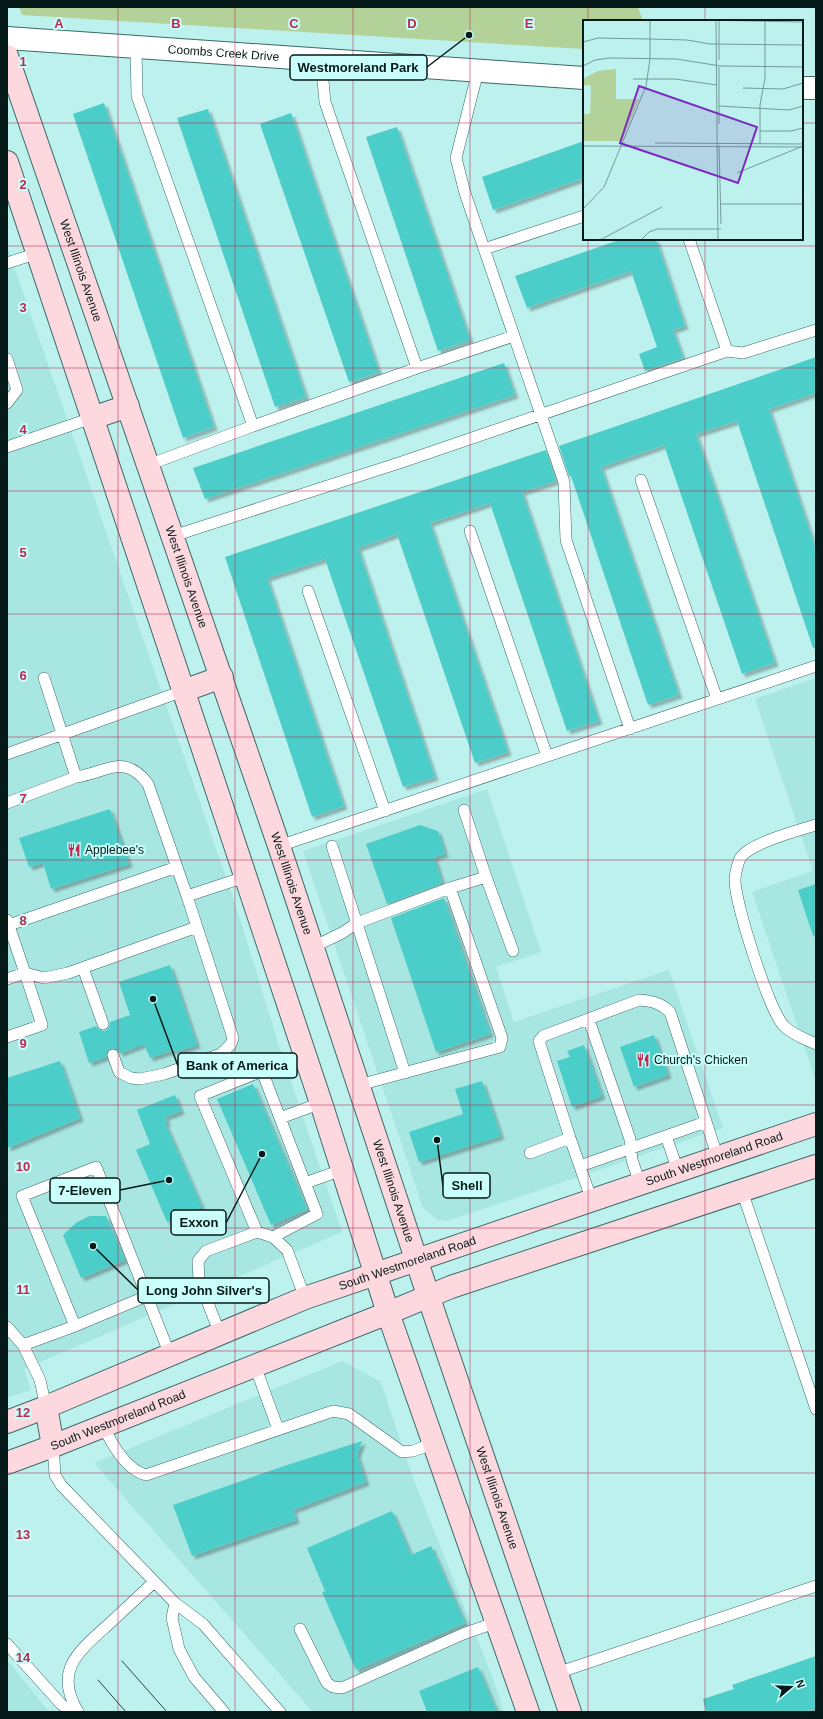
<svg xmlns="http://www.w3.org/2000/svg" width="823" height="1719" font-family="Helvetica,sans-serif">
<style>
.built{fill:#a8e6e2}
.green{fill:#b3d29a}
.building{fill:#4ccec9;filter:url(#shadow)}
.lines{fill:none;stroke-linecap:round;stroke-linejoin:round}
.service-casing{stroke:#3a6b69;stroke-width:12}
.minor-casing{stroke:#3a6b69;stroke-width:24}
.secondary-casing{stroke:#3a6b69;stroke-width:24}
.service{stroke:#fff;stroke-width:11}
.minor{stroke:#fff;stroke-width:22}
.secondary{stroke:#fed8df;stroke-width:22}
.tram{stroke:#2b4645;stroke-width:1}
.grid{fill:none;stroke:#bb2a50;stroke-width:1;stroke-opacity:0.55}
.labels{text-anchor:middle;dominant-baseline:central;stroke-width:4;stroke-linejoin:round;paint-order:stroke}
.street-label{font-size:12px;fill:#061a19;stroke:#c9fefa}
.poi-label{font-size:12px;fill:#061a19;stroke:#c9fefa;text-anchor:start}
.inset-road{fill:none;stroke:#739b98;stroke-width:1}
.view{fill:#7b2cbf;fill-opacity:0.15;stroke:#7b2cbf;stroke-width:2}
.inset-edge{fill:none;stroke:#061a19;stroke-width:2}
.grid-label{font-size:13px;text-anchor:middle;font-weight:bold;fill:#bb2a50;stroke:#c9fefa;stroke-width:4;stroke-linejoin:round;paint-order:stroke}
.leader{fill:none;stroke:#061a19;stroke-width:1.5}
.callout-dot{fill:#061a19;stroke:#c9fefa;stroke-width:1.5}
.callout{fill:#c9fefa;stroke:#061a19;stroke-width:1.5}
.callout-label{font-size:13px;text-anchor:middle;font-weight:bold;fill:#061a19}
</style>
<defs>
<filter id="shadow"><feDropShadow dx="3.5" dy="3.5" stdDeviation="1" flood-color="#0004"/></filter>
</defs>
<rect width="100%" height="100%" fill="#bcf1ed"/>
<path class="built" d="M7 246 239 915 279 1046 342 1232 24 1369 31 1390 7 1398Z
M816 678V1082L752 892 813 871 755 699Z
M487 789 541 952 496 967 514 1022 669 970 723 1128 447 1221 438 1220 423 1208 303 851Z
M342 1361 381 1382 413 1478 492 1676 504 1712H313L94 1463Z
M7 1660 9 1662 49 1712H7Z"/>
<path class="green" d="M19 7H638L643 21H584V49L22 15Z"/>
<path class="building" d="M104 103 214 427 183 438 73 114Z
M208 109 306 397 275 407 177 118Z
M291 113 379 372 349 382 260 124Z
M397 127 470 340 438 351 366 137Z
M584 141V178L493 210 482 177Z
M622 239H656L685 326 673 330 683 358 645 371 639 354 657 347 631 271 527 308 515 276Z
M816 357V393L769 409 816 550V647L813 648 737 421 696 434 775 663 742 674 664 445 601 467 679 695 648 705 571 476H569L559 446Z
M504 363 515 395 205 499 193 468Z
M546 450 556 481 522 492 599 721 567 731 490 503 430 523 508 752 475 763 397 534 358 548 435 777 403 787 325 559 267 578 344 806 312 817 225 557Z
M110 809 129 864 51 889 43 863 29 867 19 838Z
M420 825 438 831 445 854 434 857 442 882 439 883 440 884 387 904 366 844Z
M816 884V935L813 936 798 890Z
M444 898 490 1034 436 1052 391 918Z
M170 965 197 1045 175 1052 174 1050 150 1058 144 1044 120 1053 117 1049 111 1048 107 1051 106 1057 89 1063 79 1032 96 1026 99 1030 105 1031 109 1028 110 1022 130 1015 119 982Z
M654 1035 668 1075 634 1087 620 1047Z
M584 1045 602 1096 572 1107 557 1061 570 1057 567 1051Z
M60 1061 80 1118 7 1148V1078Z
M482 1081 501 1136 419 1162 409 1132 463 1114 455 1089Z
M253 1084 307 1209 271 1225 217 1099Z
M175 1095 181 1111 165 1117 167 1122 165 1123 202 1207 167 1222 136 1150 150 1144 137 1110Z
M90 1216H106L125 1260 81 1278 63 1235 77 1222Z
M362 1441 357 1455 366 1482 293 1510 296 1520 192 1556 173 1505 278 1468Z
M392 1511 411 1555 431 1546 465 1623 356 1670 322 1592 325 1591 307 1548Z
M816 1656V1708L805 1712H706L703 1699 734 1689 732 1685Z
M478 1667 497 1712H427L419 1691Z"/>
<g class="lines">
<g class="service-casing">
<path id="service" d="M136 47 137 96 253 426 417 368
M321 60 325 102 417 368 514 336
M478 71 456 158 465 193 564 482 566 540 630 729
M484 249 584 216
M7 263 38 253
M727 351 743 353 816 330
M7 359 17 390 7 403
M7 447 92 418
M148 465 253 426
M641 480 717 699
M470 531 547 756
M173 536 402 462 727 351 689 239
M308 591 385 811
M44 678 76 777C106 773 124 752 148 784L187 896 245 877
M7 754 183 691
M7 803 76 777
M464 810 486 877 513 951
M816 825C799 830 751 843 741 857 738 861 735 875 735 880 735 903 769 1011 784 1026 793 1035 805 1039 816 1044
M279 846 816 666
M332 846 405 1073
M450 888 486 877
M7 920 25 973 7 979
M9 925 177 867
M313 947 342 933 357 923 450 888 502 1038 500 1047 359 1085
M83 968 103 1024
M589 1020 630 1139 632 1160 640 1184
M7 1037 42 1025 25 973 44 978 68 973 197 927 187 896
M113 1055 119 1072 131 1078 140 1079 164 1074 221 1054 231 1044 233 1038 197 927
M666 1136 678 1171
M530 1153 570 1138
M580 1166 706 1122
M305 1183 342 1170
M742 1191 816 1409
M592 1201 570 1138 539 1041 543 1036 639 1000C652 1001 661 1003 670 1012L718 1158
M273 1237 317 1214 280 1118
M305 1298 287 1250 273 1237 257 1232 200 1096 262 1071 280 1118 321 1103
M75 1326 147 1296
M7 1327 23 1345 40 1380 46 1407
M220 1334 199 1280 198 1261 206 1251 257 1232
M23 1345 75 1326 22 1196 96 1167 170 1355
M255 1366 278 1429
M103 1426C112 1444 126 1470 146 1475L333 1411 349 1414 402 1452 413 1451 434 1443
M53 1446 55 1475 61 1485 175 1603 203 1624 280 1712
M175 1603 172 1618 179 1649 194 1677 224 1712
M300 1629 327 1683 333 1687 342 1688 463 1634 497 1622
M7 1644 61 1704 71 1712
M557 1673 816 1586
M78 1712C53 1670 79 1651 109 1624 124 1610 139 1596 154 1582"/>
</g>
<g class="minor-casing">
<g id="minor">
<path id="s1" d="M7 38 584 78"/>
<path d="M802 88H816"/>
</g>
</g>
<g class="secondary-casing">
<g id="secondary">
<path id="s2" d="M7 56 279 846 435 1316 570 1712"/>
<path d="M7 162 321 1103 388 1313 528 1712"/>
<path d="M92 418 128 406"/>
<path d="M183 691 222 677"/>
<path d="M46 1407 53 1446"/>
<path id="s3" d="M7 1422 46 1407 305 1298 816 1124"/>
<path id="s4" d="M7 1463 53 1446 388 1313 451 1287 816 1166"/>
</g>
</g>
<use href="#service" class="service"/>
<use href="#minor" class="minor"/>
<use href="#secondary" class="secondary"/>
<path class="tram" d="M122 1661 167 1712
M98 1680 126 1712"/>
</g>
<path class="grid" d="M118 7V1712M235 7V1712M353 7V1712M470 7V1712M588 7V21M705 7V21M7 123H584M802 123H816M588 239V1712M705 239V1712M7 246H816M7 368H816M7 491H816M7 614H816M7 737H816M7 860H816M7 982H816M7 1105H816M7 1228H816M7 1351H816M7 1473H816M7 1596H816"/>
<defs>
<g id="restaurant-bare" transform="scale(1.08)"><path d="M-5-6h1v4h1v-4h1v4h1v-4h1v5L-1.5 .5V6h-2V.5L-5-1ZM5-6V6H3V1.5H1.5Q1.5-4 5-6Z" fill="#bb2a50" stroke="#c9fefa" stroke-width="2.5" paint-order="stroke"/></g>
</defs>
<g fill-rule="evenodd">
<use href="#restaurant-bare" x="74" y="850"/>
<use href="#restaurant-bare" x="643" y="1060"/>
</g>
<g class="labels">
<g class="street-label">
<text stroke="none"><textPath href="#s1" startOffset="217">Coombs Creek Drive</textPath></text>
<text stroke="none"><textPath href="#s2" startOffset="227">West Illinois Avenue</textPath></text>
<text stroke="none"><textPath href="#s2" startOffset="551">West Illinois Avenue</textPath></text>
<text stroke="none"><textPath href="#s2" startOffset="875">West Illinois Avenue</textPath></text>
<text stroke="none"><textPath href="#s3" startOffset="755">South Westmoreland Road</textPath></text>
<text stroke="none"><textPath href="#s2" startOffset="1199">West Illinois Avenue</textPath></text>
<text stroke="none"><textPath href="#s3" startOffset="431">South Westmoreland Road</textPath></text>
<text stroke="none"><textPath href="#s4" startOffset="119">South Westmoreland Road</textPath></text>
<text stroke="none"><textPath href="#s2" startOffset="1523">West Illinois Avenue</textPath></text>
</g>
<g class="poi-label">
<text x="85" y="850">Applebee's</text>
<text x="654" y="1060">Church's Chicken</text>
</g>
</g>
<g transform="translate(583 20)">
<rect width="220" height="220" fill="#bcf1ed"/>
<path d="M33 49V79H56L39 121H0V94H7L8 68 7 65H0V59L15 51Z" fill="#b3d29a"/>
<path class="inset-road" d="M120 0 220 2M133 0 135 220M0 22 15 18 67 19 104 20 127 24 220 25M136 40V0M0 46 12 40 27 38 93 39 138 46 220 47M50 59H92L134 65M160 68 200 69 220 63M136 86 206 90 220 86M136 104V47M177 111H208L220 108M72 123 220 124M177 123V85L182 58V0M136 125 138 204M0 126 220 127M154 153 220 126M137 184H220M0 189 21 167 63 66 67 39V0M17 220 79 187M58 220 66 212 74 209H138"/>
<path class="view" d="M56 66 174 107 155 163 37 123Z"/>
<rect width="220" height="220" class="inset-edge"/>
</g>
<g class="grid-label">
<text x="59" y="28">A</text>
<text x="176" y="28">B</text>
<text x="294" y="28">C</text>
<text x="412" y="28">D</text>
<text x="529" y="28">E</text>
<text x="23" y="66">1</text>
<text x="23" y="189">2</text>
<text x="23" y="312">3</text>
<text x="23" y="434">4</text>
<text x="23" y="557">5</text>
<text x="23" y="680">6</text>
<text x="23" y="803">7</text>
<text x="23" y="925">8</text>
<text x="23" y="1048">9</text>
<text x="23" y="1171">10</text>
<text x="23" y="1294">11</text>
<text x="23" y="1417">12</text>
<text x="23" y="1539">13</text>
<text x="23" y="1662">14</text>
</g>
<path class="leader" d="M469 35L427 67M153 999L178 1066M437 1140L443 1186M169 1180L120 1190M262 1154L226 1223M93 1246L138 1290"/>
<g class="callout-dot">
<circle cx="469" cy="35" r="4"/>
<circle cx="153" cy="999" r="4"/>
<circle cx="437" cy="1140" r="4"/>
<circle cx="169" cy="1180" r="4"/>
<circle cx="262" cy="1154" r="4"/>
<circle cx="93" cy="1246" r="4"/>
</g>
<g class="callout">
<rect x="290" y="55" width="137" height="25" rx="4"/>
<rect x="178" y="1053" width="119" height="25" rx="4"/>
<rect x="443" y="1173" width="47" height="25" rx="4"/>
<rect x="50" y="1178" width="70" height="25" rx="4"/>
<rect x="171" y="1210" width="55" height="25" rx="4"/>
<rect x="138" y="1278" width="131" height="25" rx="4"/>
</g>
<g class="callout-label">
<text x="358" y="72">Westmoreland Park</text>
<text x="237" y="1070">Bank of America</text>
<text x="467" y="1190">Shell</text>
<text x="85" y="1195">7-Eleven</text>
<text x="199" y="1227">Exxon</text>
<text x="204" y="1295">Long John Silver's</text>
</g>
<rect width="823" height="1719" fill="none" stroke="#061a19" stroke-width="16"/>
<g transform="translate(791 1687) rotate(71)" stroke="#c9fefa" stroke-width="3" paint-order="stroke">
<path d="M0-3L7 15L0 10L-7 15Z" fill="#061a19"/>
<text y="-6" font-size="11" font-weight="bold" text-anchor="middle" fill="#061a19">N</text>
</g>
</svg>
